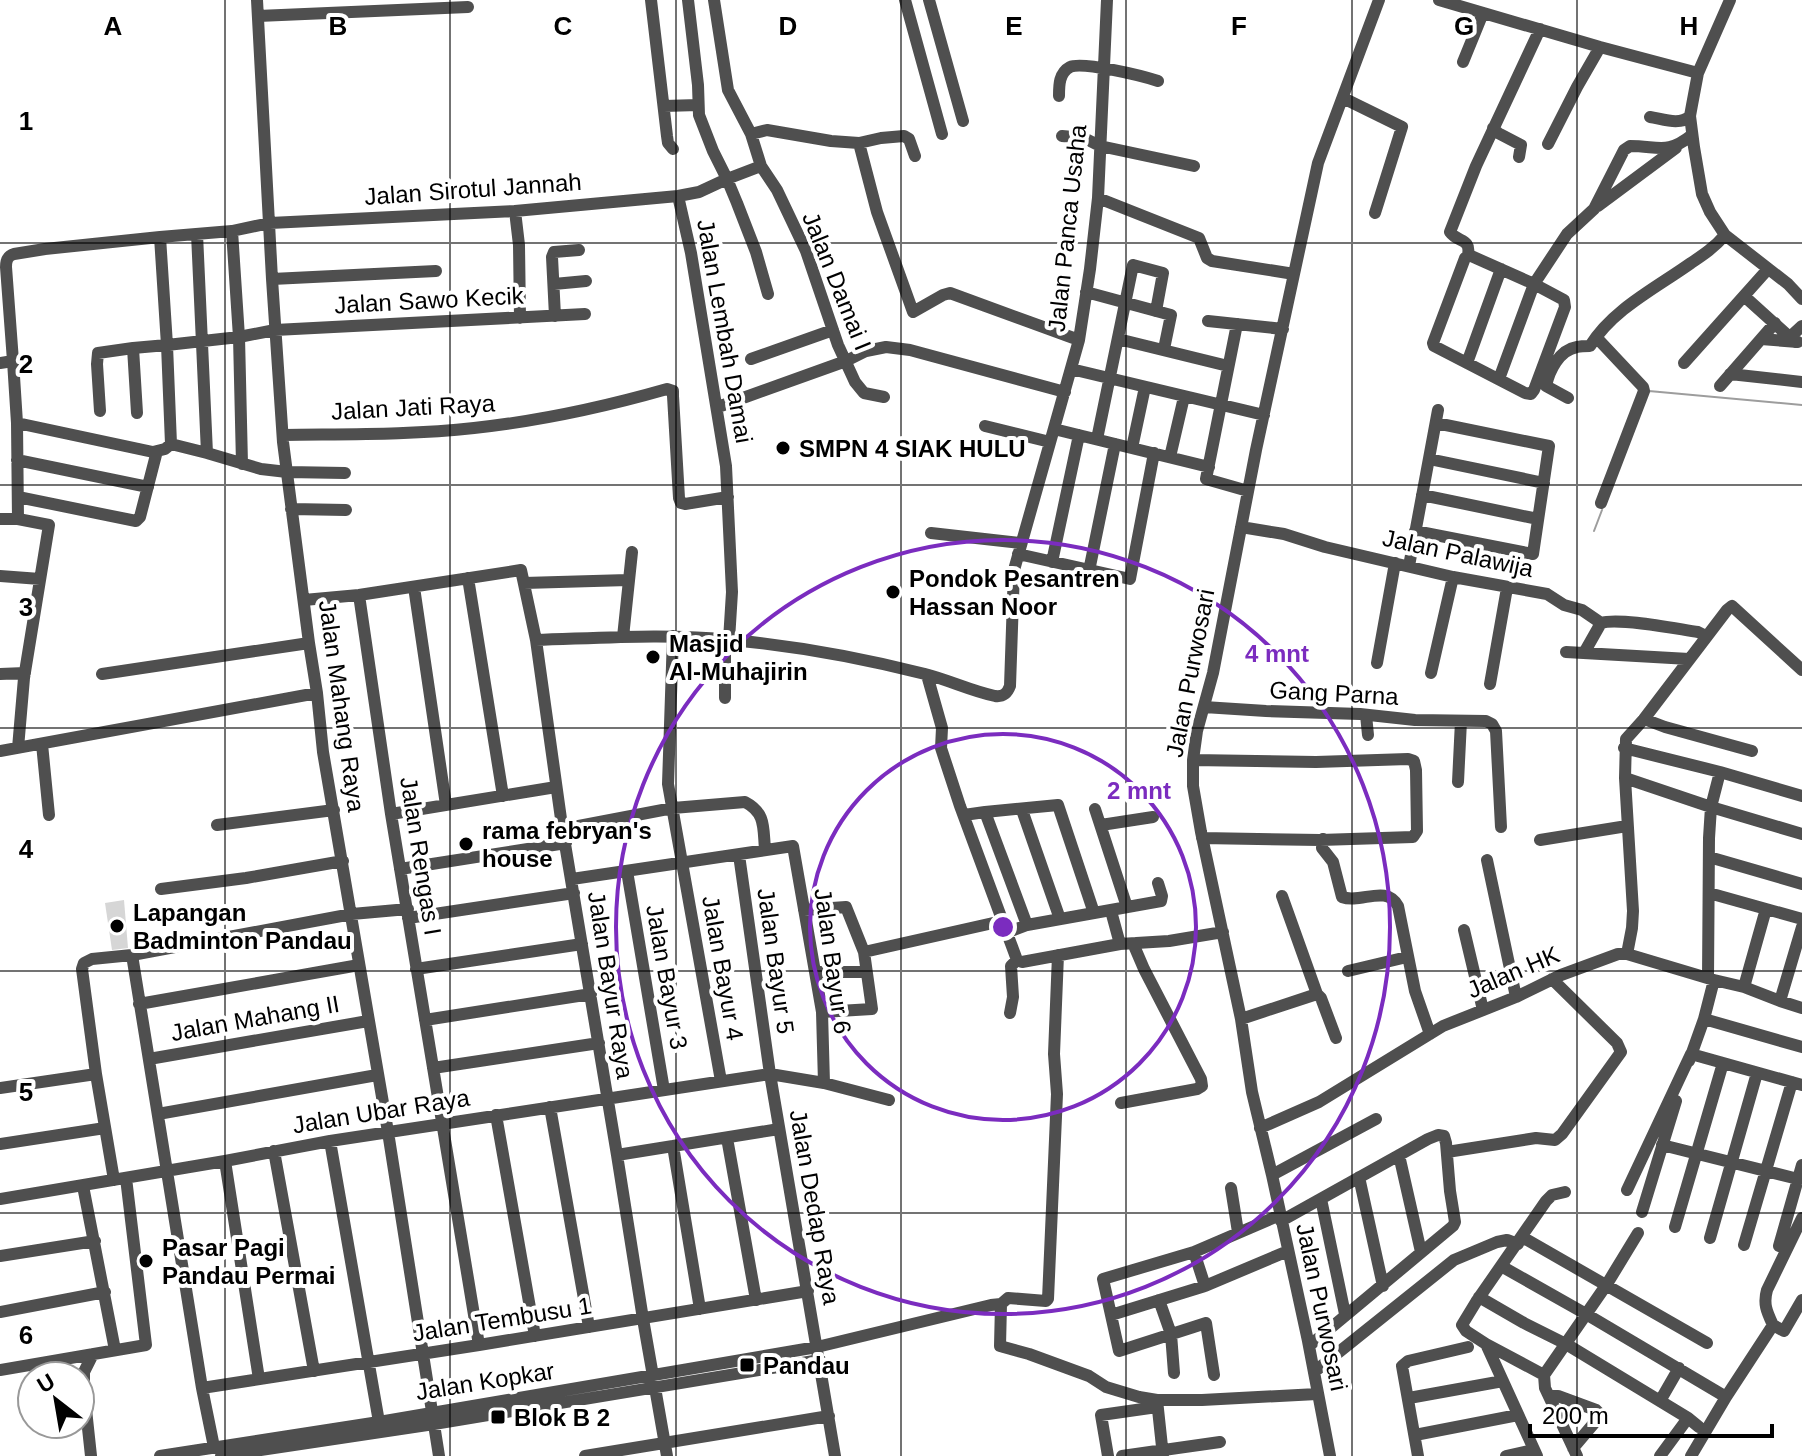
<svg xmlns="http://www.w3.org/2000/svg" width="1802" height="1456" font-family="Helvetica,sans-serif">
<style>
.green{fill:#d6d6d6}
.lines{fill:none;stroke-linecap:round;stroke-linejoin:round}
.stream{stroke:#9d9d9d;stroke-width:2}
.minor{stroke:#4f4f4f;stroke-width:12}
.grid{fill:none;stroke:#000;stroke-width:2;stroke-opacity:0.55}
.ring{fill:none;stroke:#7b2cbf;stroke-width:4}
.poi-dot{fill:#000;stroke:#fff;stroke-width:3}
.labels{text-anchor:middle;dominant-baseline:central;stroke-width:8;stroke-linejoin:round;paint-order:stroke}
.street-label{font-size:24px;fill:#000;stroke:#fff}
.poi-label{font-size:24px;font-weight:bold;fill:#000;stroke:#fff;text-anchor:start}
.grid-label{font-size:26px;text-anchor:middle;font-weight:bold;fill:#000;stroke:#fff;stroke-width:8;stroke-linejoin:round;paint-order:stroke}
.centre{fill:#7b2cbf;stroke:#fff;stroke-width:4}
.ring-label{font-size:24px;text-anchor:middle;font-weight:bold;fill:#7b2cbf;stroke:#fff;stroke-width:8;stroke-linejoin:round;paint-order:stroke}
</style>
<rect width="100%" height="100%" fill="#fff"/>
<path class="green" d="M124 900 128 948 112 950 105 903Z"/>
<g class="lines">
<path class="stream" d="M1649 392V391L1802 405
M1594 531 1602 510"/>
<path class="minor" d="M257 0 272 279 283 442 309 643 317 693 323 752 388 1132 439 1456
M651 0 667 136 668 143 673 149
M688 0 698 85 699 115 713 151 727 179 737 203 756 252 768 294
M905 0 942 134
M929 0 963 121
M1439 0 1600 47 1698 73
M1730 0 1698 73 1692 105 1690 116 1694 147 1702 194 1710 212 1725 235 1788 284 1802 299
M258 16 468 7
M1463 62 1483 13
M1059 96C1059 85 1059 73 1070 67 1082 61 1143 76 1158 81
M1343 98 1402 127 1375 213
M664 106 698 105
M1650 117C1663 119 1680 126 1690 116
M1493 128 1498 133 1521 145 1519 157
M751 134 767 130 831 141 859 143 877 212 913 312 943 295 950 293 1079 340
M1062 136 1084 138 1100 146 1194 166
M859 143 881 138 904 136 909 139 915 156
M1548 144 1577 87 1600 47
M761 166 777 190 806 251 838 345 855 382 864 393 884 397
M678 196 691 253 726 466 732 592 729 640
M1098 198 1199 238 1207 258 1212 261 1294 274
M1598 206 1676 148
M515 211 519 245 520 318
M232 231 239 337 242 464
M197 234 207 453 261 469 287 472 345 473
M1468 255C1471 238 1458 243 1450 232L1476 166 1540 29
M1469 255 1534 284 1564 300 1565 307 1534 390 1531 394 1525 393 1434 346 1433 343 1465 258Z
M272 279 436 271
M554 284 586 281
M1086 292 1171 315 1164 349
M1744 296 1795 342
M585 314 275 330 239 337 167 345 160 237 232 231 270 223 515 211 678 196 699 192 727 179 761 166 751 134 728 90 714 0
M555 316 552 257 554 252 579 250
M1208 321 1283 329
M1237 324 1206 479 1248 491
M1596 337 1643 387 1644 391 1601 503
M1790 337 1802 326
M1118 339 1228 366
M1761 339 1798 342
M751 359 833 330
M13 361 6 267C6 261 7 256 14 254L45 249 160 237
M0 363 13 361 17 423 18 519 49 525 24 678 18 748
M1467 363 1501 269
M1684 363 1768 269
M1071 369 1264 415
M1730 374 1802 382
M1499 379 1534 284 1567 234 1594 209 1624 150 1630 146C1659 146 1667 155 1692 135
M1720 386 1775 323
M1568 398 1546 386C1549 371 1559 350 1577 347 1581 346 1585 346 1590 346 1613 309 1656 288 1691 263 1703 255 1715 247 1725 235
M718 407 846 361 866 351 886 347 910 350 1065 392
M100 411 97 364 98 353 133 348
M17 423 153 452 165 449 171 444 167 345 133 348 137 413
M985 426 1050 442
M1054 429 1209 467
M284 435C347 434 411 435 474 428 539 421 604 407 667 389L673 391V396L679 498 681 503 685 504 728 497
M1097 439 1133 265 1163 273 1156 311
M171 444 207 453
M1132 448 1145 387
M1170 457 1184 397
M1429 459 1544 483
M17 460 148 487
M1422 495 1538 519
M18 497 136 521 140 517 157 451
M291 509 346 510
M0 519H18
M1241 527 1284 534 1325 547 1453 577 1547 594 1564 605 1582 610 1601 623C1618 617 1677 629 1698 632L1706 636
M1415 531 1533 554 1549 446 1436 423
M931 533 1020 543
M1018 554 1130 579 1154 453
M1052 562 1079 435
M1409 566 1438 410
M1089 571 1115 444
M0 576 40 579
M468 578 503 796
M524 583 628 580
M414 587 446 805
M359 595 391 814 479 1345
M304 600 359 595 521 570 536 640 562 826 617 1155 643 1319 667 1456
M673 636 668 784 721 1081
M623 637 632 552
M536 640C601 638 667 633 732 640 796 646 862 658 925 674 949 680 971 691 995 696 1003 697 1007 694 1010 686L1014 570 1079 340 1090 269 1098 198 1107 0
M1566 652 1689 659
M1584 653 1601 623
M1377 663 1395 563
M1431 673 1453 577
M0 674 25 673
M102 674 309 643
M927 675 942 728 941 748 960 806 1017 960 1022 962 1120 944 1169 941 1223 932
M1490 684 1507 588
M725 698V639
M1204 707 1266 711 1360 714 1415 720 1486 721 1492 724 1496 731 1501 827
M1366 715 1368 735
M1644 719 1727 610 1732 606 1802 670
M42 744 49 815
M1624 748 1720 772
M0 751 317 693
M1193 760 1316 762 1408 759 1414 761 1416 770 1417 831 1413 837 1320 840 1202 838
M1625 778 1711 807 1802 834
M1458 782 1461 721
M1095 809 1127 907
M1022 810 1060 919
M985 812 1058 805 1094 913
M391 814 556 787
M964 815 985 812 1027 925
M217 825 334 810
M1101 825 1153 817
M563 829 673 808 745 802C766 813 763 828 765 849
M1323 839 1322 848 1333 862 1342 897C1361 904 1386 884 1398 906L1415 991 1430 1034
M1540 840 1627 826
M739 855 770 1074 835 1456
M1709 857 1802 884
M1487 860 1516 997
M400 869 566 843
M627 871 664 1090
M572 879 793 846 822 1012 824 1083
M161 889 246 878 343 861
M1709 895H1716L1802 919
M1282 896 1317 994 1321 998 1336 1038
M804 910 846 907 864 952 1002 921
M1111 911 1120 944
M408 918 574 893
M1464 930 1483 1010
M1006 933 1027 925 1161 901 1162 896 1158 883
M1627 954 1632 928 1633 911 1625 778 1626 739 1644 719 1665 727 1752 751
M132 955 202 1388 214 1447
M416 969 582 944
M1348 971 1407 957
M815 972H866
M1708 978 1709 838 1711 807 1720 772 1802 796
M1744 987 1766 909
M1780 1001 1802 927
M139 1004 359 965
M822 1012 872 1009 864 952
M1010 1013 1013 997 1011 966 1017 960
M1241 1019 1317 994
M1704 1019 1802 1047
M425 1020 591 994
M149 1059 368 1021
M1689 1061 1704 1019 1714 980
M433 1068 599 1043
M0 1088 96 1074
M1121 1103 1197 1089 1202 1086 1201 1079 1144 969 1135 948 1136 943
M550 1107 589 1327
M158 1114 377 1075
M496 1115 535 1336
M1260 1128 1319 1102 1443 1026 1516 997 1561 975 1618 954H1627L1714 980 1744 987 1780 1001 1802 1008
M727 1138 756 1300
M330 1141 379 1422
M0 1144 105 1128
M1662 1145 1798 1179 1802 1178
M673 1146 700 1309
M274 1151 314 1371
M1447 1152 1536 1138 1555 1140 1562 1134 1621 1052 1617 1043 1552 979
M617 1155 779 1129
M1399 1155 1421 1252
M225 1161 259 1379
M1272 1175 1376 1119
M1359 1177 1383 1286
M114 1180 96 1074 82 969 84 963 92 959 132 955 352 914 408 909
M83 1186 115 1350
M1231 1188 1238 1232
M1627 1190 1691 1054 1802 1085
M0 1199 225 1161 330 1141 770 1074 824 1083 889 1100
M1321 1199 1345 1314
M1642 1212 1676 1101
M1281 1221 1428 1139 1438 1135 1444 1136 1446 1143 1450 1191 1455 1222 1453 1226 1309 1346
M1675 1227 1723 1063
M1522 1237 1707 1343
M1710 1238 1757 1073
M1744 1245 1792 1082
M1779 1246 1802 1165
M0 1256 95 1241
M1501 1266 1586 1314 1726 1397
M1205 1286 1288 1251
M1479 1297 1524 1323 1566 1344 1688 1418 1699 1427
M1159 1300 1171 1334 1174 1373
M1001 1304 1000 1346 1029 1354 1089 1376 1106 1387 1139 1397 1157 1400H1202L1317 1394
M0 1312 105 1292
M1111 1315 1205 1286 1194 1252
M1773 1325 1784 1331 1802 1300
M1486 1344 1544 1375
M0 1370 146 1345 126 1178
M1314 1372 1454 1260 1497 1242 1507 1240 1518 1244
M1214 1375 1206 1323 1119 1351 1103 1279 1194 1252 1280 1215
M202 1388 479 1345 808 1291
M1549 1396H1558L1596 1410 1601 1415 1573 1448
M1409 1398 1503 1381
M1157 1400 1163 1456
M1660 1401 1679 1368
M1415 1435 1518 1415
M91 1456 84 1391V1372L93 1354
M160 1456 379 1422 817 1347 991 1305 1001 1304 1008 1298 1046 1301 1048 1299 1057 1094 1054 1054 1058 955
M221 1456 434 1424 820 1360
M585 1456 829 1416
M1108 1456 1101 1415 1157 1407
M1122 1456 1220 1442
M1330 1456 1308 1341 1272 1175 1252 1092 1241 1019 1201 832 1193 786V760L1197 731 1213 673 1256 450 1318 163 1379 0
M1418 1456 1402 1366 1408 1361 1468 1347
M1506 1456 1534 1450
M1537 1456 1486 1344 1466 1331 1462 1325 1476 1302 1546 1201 1552 1195 1565 1192
M1577 1456 1545 1388 1544 1375 1607 1284 1638 1233
M1660 1456 1688 1418
M1691 1456 1726 1397 1773 1325C1767 1312 1763 1304 1767 1290L1802 1218"/>
</g>
<path class="grid" d="M225 0V1456M450 0V1456M676 0V1456M901 0V1456M1126 0V1456M1352 0V1456M1577 0V1456M0 243H1802M0 485H1802M0 728H1802M0 971H1802M0 1213H1802"/>
<g class="ring">
<circle cx="1003" cy="927" r="193"/>
<circle cx="1003" cy="927" r="387"/>
</g>
<g class="poi-dot">
<circle cx="783" cy="448" r="8"/>
<circle cx="893" cy="592" r="8"/>
<circle cx="653" cy="657" r="8"/>
<circle cx="466" cy="844" r="8"/>
<circle cx="117" cy="926" r="8"/>
<circle cx="146" cy="1261" r="8"/>
<rect x="739" y="1357" width="16" height="16" rx="4"/>
<rect x="490" y="1409" width="16" height="16" rx="4"/>
</g>
<g class="labels">
<g class="street-label">
<text transform="translate(473 189) rotate(-4)">Jalan Sirotul Jannah</text>
<text transform="translate(1067 228) rotate(-84)">Jalan Panca Usaha</text>
<text transform="translate(837 281) rotate(68)">Jalan Damai I</text>
<text transform="translate(429 300) rotate(-3)">Jalan Sawo Kecik</text>
<text transform="translate(725 331) rotate(80)">Jalan Lembah Damai</text>
<text transform="translate(413 407) rotate(-3)">Jalan Jati Raya</text>
<text transform="translate(1458 553) rotate(12)">Jalan Palawija</text>
<text transform="translate(1190 673) rotate(-79)">Jalan Purwosari</text>
<text transform="translate(1334 693) rotate(3)">Gang Parna</text>
<text transform="translate(342 706) rotate(82)">Jalan Mahang Raya</text>
<text transform="translate(421 856) rotate(81)">Jalan Rengas I</text>
<text transform="translate(776 961) rotate(82)">Jalan Bayur 5</text>
<text transform="translate(833 961) rotate(82)">Jalan Bayur 6</text>
<text transform="translate(723 968) rotate(80)">Jalan Bayur 4</text>
<text transform="translate(1513 972) rotate(-23)">Jalan HK</text>
<text transform="translate(667 977) rotate(80)">Jalan Bayur 3</text>
<text transform="translate(611 985) rotate(81)">Jalan Bayur Raya</text>
<text transform="translate(255 1018) rotate(-10)">Jalan Mahang II</text>
<text transform="translate(381 1111) rotate(-9)">Jalan Ubar Raya</text>
<text transform="translate(815 1207) rotate(80)">Jalan Dedap Raya</text>
<text transform="translate(1322 1307) rotate(78)">Jalan Purwosari</text>
<text transform="translate(502 1319) rotate(-9)">Jalan Tembusu 1</text>
<text transform="translate(485 1381) rotate(-9)">Jalan Kopkar</text>
</g>
<g class="poi-label">
<text x="799" y="448">SMPN 4 SIAK HULU</text>
<text x="909" y="578">Pondok Pesantren<tspan x="909" dy="28">Hassan Noor</tspan></text>
<text x="669" y="643">Masjid<tspan x="669" dy="28">Al-Muhajirin</tspan></text>
<text x="482" y="830">rama febryan's<tspan x="482" dy="28">house</tspan></text>
<text x="133" y="912">Lapangan<tspan x="133" dy="28">Badminton Pandau</tspan></text>
<text x="162" y="1247">Pasar Pagi<tspan x="162" dy="28">Pandau Permai</tspan></text>
<text x="763" y="1365">Pandau</text>
<text x="514" y="1417">Blok B 2</text>
</g>
</g>
<g class="grid-label">
<text x="113" y="35">A</text>
<text x="338" y="35">B</text>
<text x="563" y="35">C</text>
<text x="788" y="35">D</text>
<text x="1014" y="35">E</text>
<text x="1239" y="35">F</text>
<text x="1464" y="35">G</text>
<text x="1689" y="35">H</text>
<text x="26" y="130">1</text>
<text x="26" y="373">2</text>
<text x="26" y="616">3</text>
<text x="26" y="858">4</text>
<text x="26" y="1101">5</text>
<text x="26" y="1344">6</text>
</g>
<circle cx="1003" cy="927" r="12" class="centre"/>
<g class="ring-label">
<text x="1277" y="662">4 mnt</text>
<text x="1139" y="799">2 mnt</text>
</g>
<g transform="translate(56 1400) rotate(329)"><circle r="38" fill="#ffffff" stroke="#999999" stroke-width="2"/>
<path d="M0-6L14 30L0 20L-14 30Z" fill="#000000"/>
<text y="-12" font-size="22" font-weight="bold" text-anchor="middle" fill="#000000">U</text>
</g>
<path d="M1530 1424v12h242v-12" fill="none" stroke="#000000" stroke-width="4"/>
<text x="1542" y="1424" font-size="24" fill="#000000" stroke="#ffffff" stroke-width="6" paint-order="stroke">200 m</text>
</svg>
